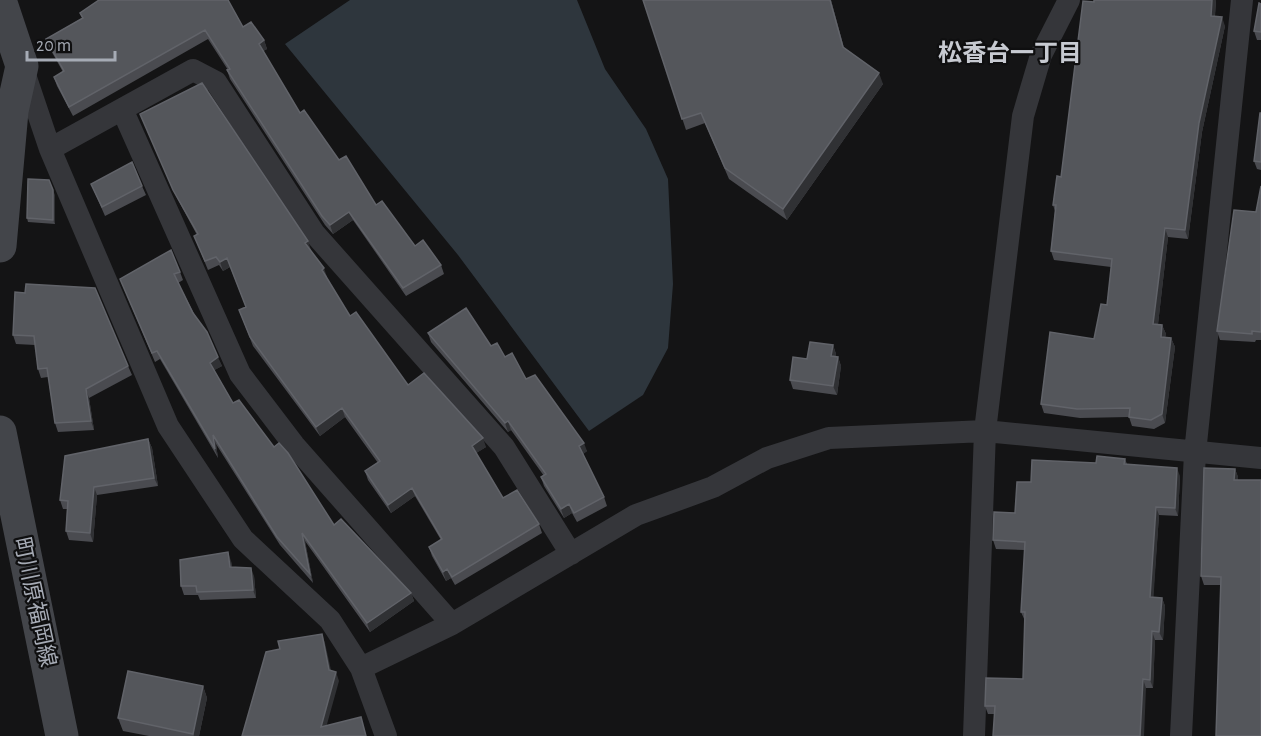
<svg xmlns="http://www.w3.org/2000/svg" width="1261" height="736" font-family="'Alegreya Sans','Noto Sans JP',sans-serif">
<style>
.water{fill:#2e363d}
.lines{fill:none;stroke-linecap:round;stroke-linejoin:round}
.minor{stroke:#35363a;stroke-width:22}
.secondary{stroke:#43454a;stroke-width:33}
.wall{fill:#4a4b50}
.shaded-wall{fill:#303134}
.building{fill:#54565b;stroke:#616369;stroke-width:1.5}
.labels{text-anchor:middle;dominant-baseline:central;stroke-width:4.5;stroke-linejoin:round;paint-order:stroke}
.street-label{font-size:22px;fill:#a6abb5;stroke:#0f0f10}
.neighbourhood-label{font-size:24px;font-weight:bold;fill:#c7cad1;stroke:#0f0f10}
</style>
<rect width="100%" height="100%" fill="#141415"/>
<path class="water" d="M350 0H577L605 69 646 129 668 179 673 284 668 348 643 395 589 431 458 255 285 44Z"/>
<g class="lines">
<path class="minor" d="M22 66 50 149 168 426 243 539 330 620 361 668 386 736
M122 109 240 374 294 445 452 624
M50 149 193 70 216 82 314 233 504 447 571 554
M361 668 452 624 636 515 713 487 767 458 829 438 985 431 1261 458
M974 736 985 431 1023 116 1041 55 1069 0
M1181 736 1195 453 1242 0"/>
<path class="secondary" d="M0 0 22 66 12 111 0 246
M0 432 62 736"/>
</g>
<path class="wall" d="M643 0H831L844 48 883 84 787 220 729 179 705 123 686 130Z
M1094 0H1216L1215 16 1225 26 1202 132 1188 239 1168 237 1158 324 1162 325 1166 334 1165 337 1171 338 1175 347 1165 423 1154 429 1132 426 1129 417 1080 418 1044 413 1041 404 1094 339 1107 305 1111 267 1054 260 1051 251 1055 211 1053 205 1061 177Z
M1261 4V40H1257L1254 31Z
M80 13 243 27 264 40 267 49 263 51 300 113 376 205 415 246 441 265 444 274 406 296 353 220 333 234 325 225 230 79 227 70H228L208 39 73 116 57 86 54 77 63 72 49 47 46 39 82 18Z
M1261 113V170L1257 169 1254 161Z
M140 114 308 241 310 250 327 277 326 278 350 316 408 385 486 447 476 453 503 498 539 524 542 533 455 585 451 578 446 581 432 556 429 547 441 540 415 496 391 513 368 480 365 471 378 463 345 417 320 436 253 346 239 310 246 307 230 267 223 271 219 265 208 270 194 236 197 235 177 198Z
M91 184 142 186 146 195 105 216Z
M1261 186V340H1256L1255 342 1220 340 1217 331 1256 212Z
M55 195V224L28 222 27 218Z
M180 272 183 280 178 283 222 366 214 370 233 403 274 447 334 525 411 593 414 601 370 632 305 541 313 583 280 545 216 444 218 458 160 359 155 362 120 279Z
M15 292 128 366 132 375 89 398 94 430 58 432 55 423 48 377 41 378 38 369 35 345 16 344 13 335Z
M428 333 491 346 505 357 526 379 587 451 583 454 604 497 607 506 577 522 572 513 564 518 544 486 541 477 544 476 511 430 508 432 431 342Z
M833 345 836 354 835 357H838L841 366 837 395 793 389 790 380 807 359Z
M148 439 152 448 158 486 97 495 93 542 69 540 66 531 67 509H63L60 500Z
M1125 459 1127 464 1180 476 1178 516 1159 515 1153 597 1162 598 1165 606 1163 640H1155L1153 688H1146L994 714H988L985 706 1023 679 1025 621 1021 612 1025 550 996 549 993 540 1015 513 1031 482 1096 463Z
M1235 469 1238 477V480L1221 585H1204L1201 576Z
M231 561 232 567 254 576 256 598 200 600 198 595H184L181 586Z
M203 686 207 698 199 736H149L123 731 118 718Z"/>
<path class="shaded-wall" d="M830 0H831L846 58 843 47Z
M1212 0H1216L1214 25 1211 16Z
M1222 17 1225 26 1202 132 1188 239 1185 230 1199 123Z
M264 40 267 49 262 52 259 44Z
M879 73 883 84 787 220 783 209Z
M53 190 55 195V224L53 220Z
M349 212 353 220 333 234 330 225Z
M1165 228 1168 237 1157 333 1153 324Z
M308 241 311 250 308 252 305 243Z
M227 258 230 267 223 271 220 262Z
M324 268 327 277 325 279 322 270Z
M1162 325 1166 334 1164 346 1161 337Z
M1171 338 1175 347 1165 423 1162 414Z
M833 345 836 354 834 365 831 356Z
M218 357 222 366 213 371 210 363Z
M838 357 841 366 837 395 833 386Z
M86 389 89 398 94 430 91 421Z
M342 408 345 417 320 436 316 427Z
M508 421 511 430 508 432 505 423Z
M213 435 216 444 218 458 215 449Z
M483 438 486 447 475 454 472 446Z
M148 439 152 448 158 486 154 478Z
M584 443 587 451 582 455 579 446Z
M1177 468 1180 476 1178 516 1175 508Z
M1235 469 1238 477V489L1234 480Z
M94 487 97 495 93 542 90 533Z
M412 488 415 496 391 513 388 505Z
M569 504 572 513 564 518 561 509Z
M1156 507 1159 515 1153 605 1150 597Z
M302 533 305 541 313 583 310 574Z
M228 552 231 561 233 576 230 567Z
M251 568 254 576 256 598 253 590Z
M447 569 451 578 446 581 443 572Z
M411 593 414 601 370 632 367 623Z
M1162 598 1165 606 1163 640 1159 632Z
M1152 631 1155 640 1153 688 1150 680Z
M322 634 325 643 333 679 329 670Z
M336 672 339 681 324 735 321 727Z
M1143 679 1146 688 1144 736H1140Z
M203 686 207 698 199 736H194L193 734Z"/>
<path class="building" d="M99 0H228L243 27 251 22 264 40 259 44 300 113 304 110 339 160 346 156 376 205 382 201 415 246 423 240 441 265 403 288 349 212 330 225 322 216 227 70 230 69 205 30 69 107 54 77 64 71 46 39 83 18 80 13Z
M643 0H830L843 47 879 73 783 209 725 168 701 113 682 119Z
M1094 0H1212L1211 16 1222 17 1199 123 1185 230 1165 228 1153 324 1162 325 1161 337 1171 338 1162 414 1151 420 1129 417 1130 408 1077 409 1041 404 1050 332 1094 339 1101 304 1107 305 1112 259 1051 251 1056 205H1053L1057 176 1061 177 1083 1 1094 2Z
M1259 3 1261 4V32L1254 31Z
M202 83 308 241 305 243 324 268 322 270 350 316 356 312 408 385 424 373 483 438 472 446 503 498 517 490 539 524 452 577 447 569 443 572 429 547 442 539 412 488 388 505 365 471 380 461 342 408 316 427 250 337 239 310 246 307 227 258 220 262 216 257 205 261 194 236 198 234 173 190 140 114Z
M1260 113H1261V162L1254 161Z
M132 162 142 186 102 207 91 184Z
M28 179 49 180 53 190V220L27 218Z
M1261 186V332L1252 331V334L1217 331 1234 210 1256 212Z
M171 250 180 272 174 274 193 313 207 332 218 357 210 363 233 403 239 400 274 447 279 443 288 453 334 525 341 519 411 593 367 623 302 533 310 574 277 537 213 435 215 449 157 351 152 353 120 279Z
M26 284 95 288 128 366 86 389 91 421 55 423 47 368 38 369 34 336 13 335 15 292 25 293Z
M466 308 491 346 497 343 505 357 512 353 526 379 535 375 584 443 579 446 604 497 574 513 569 504 561 509 541 477 546 474 508 421 505 423 428 333Z
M810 342 833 345 831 356 838 357 833 386 790 380 793 357 807 359Z
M148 439 154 478 94 487 90 533 66 531 68 501 60 500 65 456Z
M1097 456 1125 459 1124 464 1177 468 1175 508 1156 507 1150 597 1162 598 1159 632 1152 631 1150 680 1143 679 1140 736H993L995 706H985L986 678 1023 679 1025 612H1021L1025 542 993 540 994 512 1015 513 1017 482H1031L1032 460 1096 463Z
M1204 468 1235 469 1234 480H1261V736H1216L1221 577 1201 576Z
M228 552 230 567 251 568 253 590 197 592 196 586H181L180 560Z
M322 634 329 670 336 672 321 727 361 717 366 736H242L266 652 280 649 278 641Z
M128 671 203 686 193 734 118 718Z"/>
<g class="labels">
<g class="street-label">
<text transform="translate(35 602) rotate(78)">町川原福岡線</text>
</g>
<g class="neighbourhood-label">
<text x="1010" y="54">松香台一丁目</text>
</g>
</g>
<path d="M27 51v9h88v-9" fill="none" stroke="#a6abb5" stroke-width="3"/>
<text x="36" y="51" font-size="18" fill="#a6abb5" stroke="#0f0f10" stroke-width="4.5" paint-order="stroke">20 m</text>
</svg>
